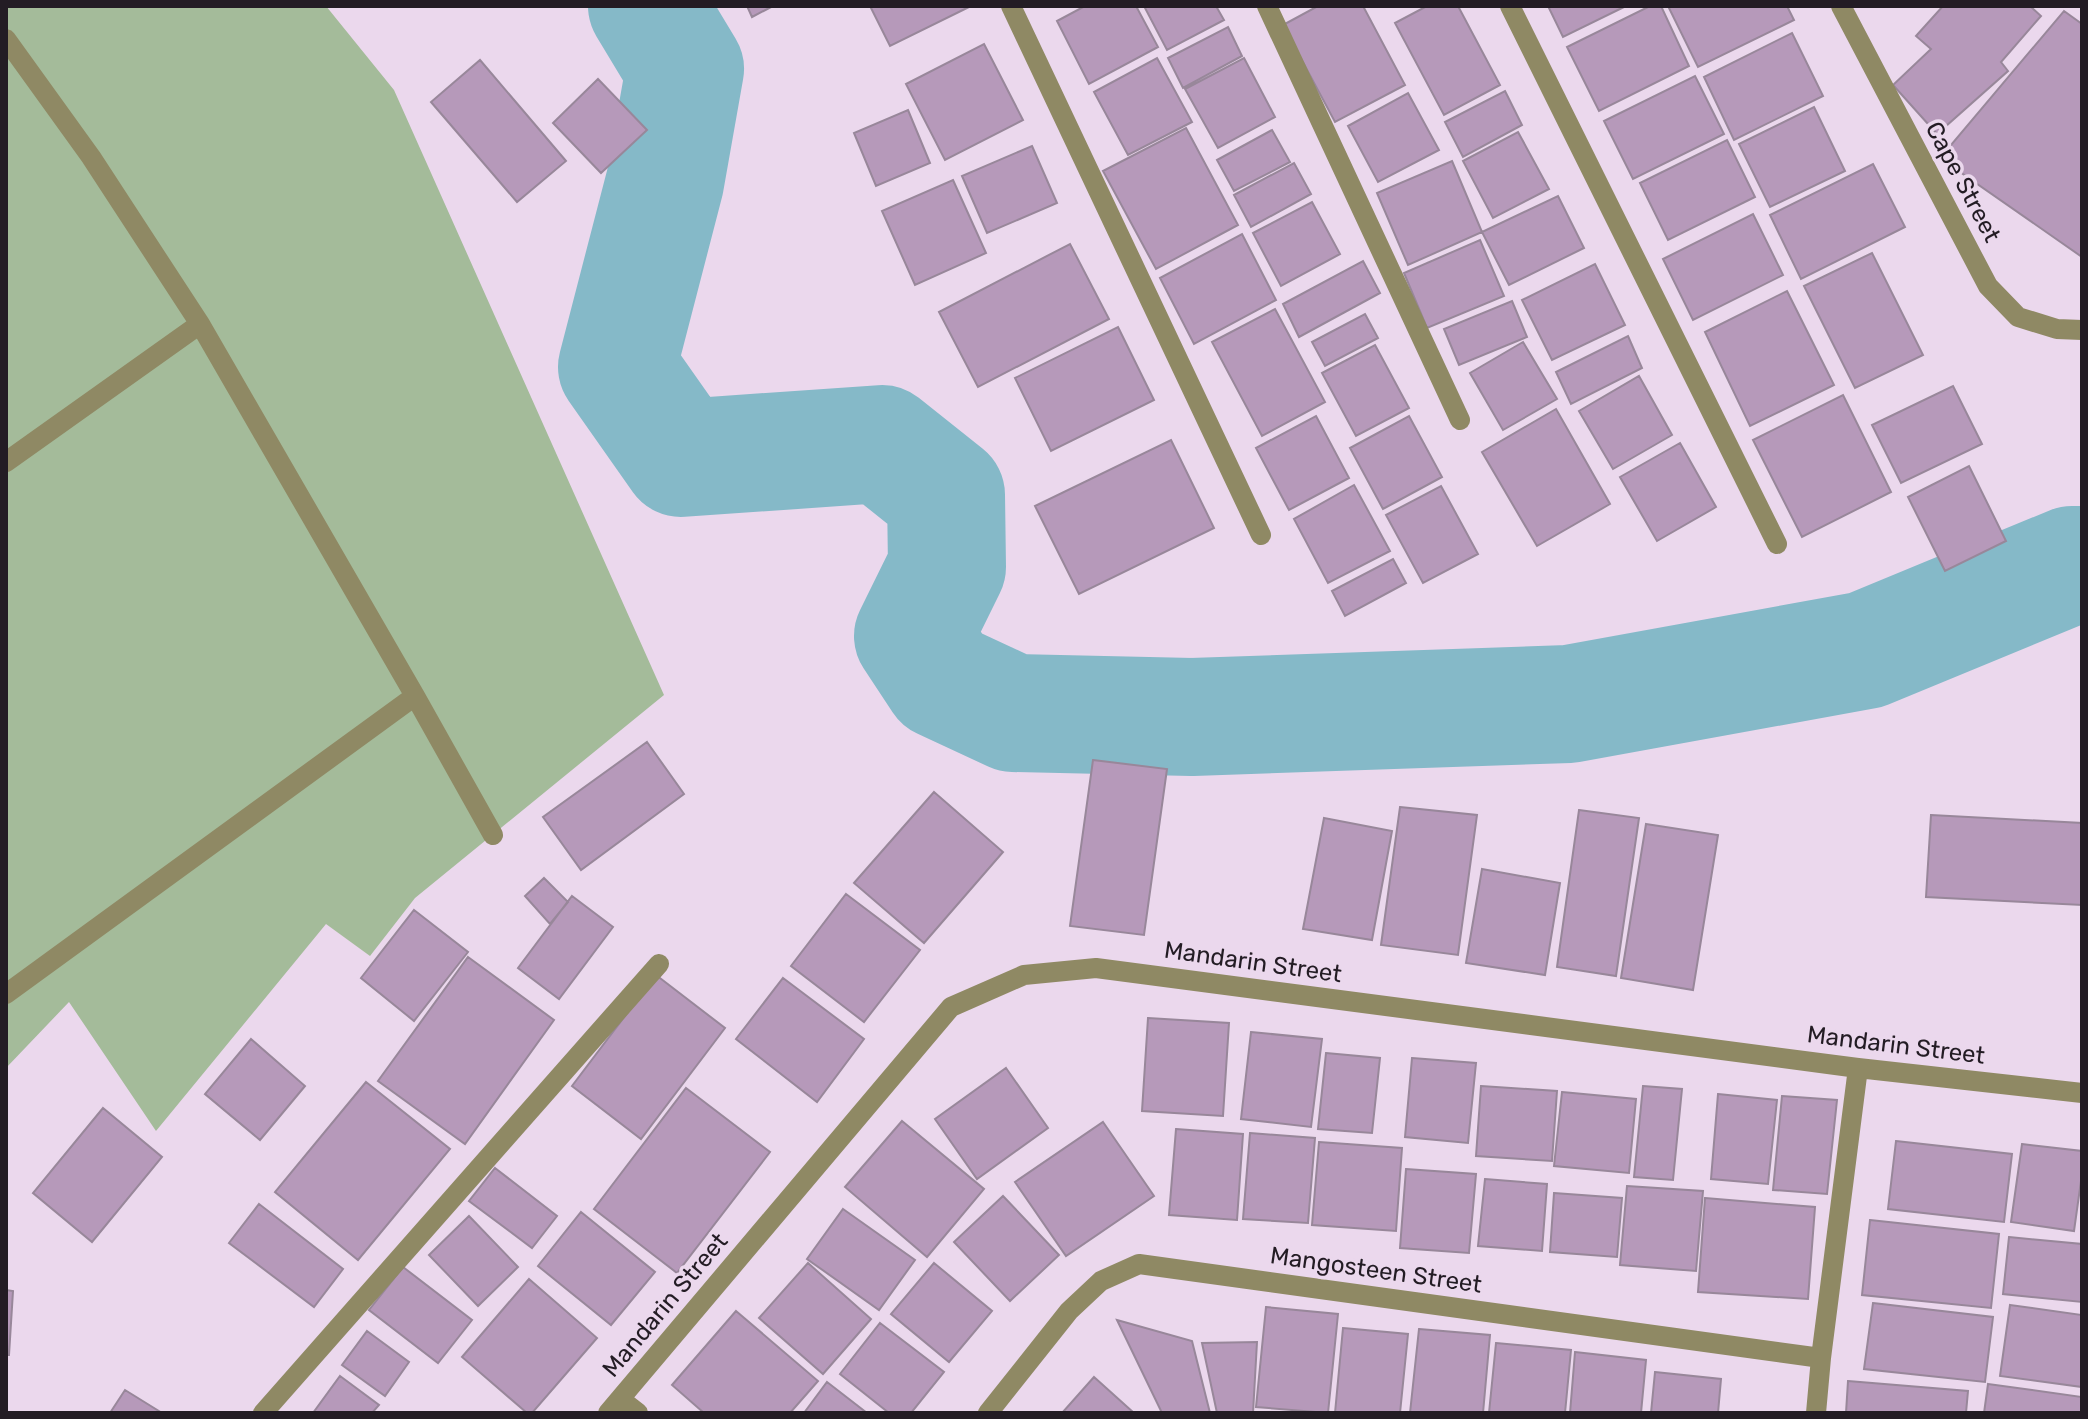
<svg xmlns="http://www.w3.org/2000/svg" width="2088" height="1419" font-family="Rubik,sans-serif">
<style>
.green{fill:#a4bb9a}
.lines{fill:none;stroke-linecap:round;stroke-linejoin:round}
.river{stroke:#85b9c8;stroke-width:118}
.building{fill:#b699ba;stroke:#98879a;stroke-width:2}
.street{stroke:#8f8964;stroke-width:20}
.labels{text-anchor:middle;dominant-baseline:central;stroke-width:7;stroke-linejoin:round;paint-order:stroke}
.street-label{font-size:24px;fill:#231c24;stroke:#ebd8ed}
</style>
<rect width="100%" height="100%" fill="#ebd8ed"/>
<path class="green" d="M6 6H326L394 90 664 695 415 898 370 956 326 924 156 1131 69 1002 6 1068Z"/>
<g class="lines">
<path class="river" d="M647 6 685 69 665 182 617 367 681 458 882 444 946 495 947 567 913 636 942 680 1013 713 1192 717 1569 704 1866 650 2072 565H2082"/>
</g>
<path class="building" d="M747 6H773L752 17Z
M870 6H971L890 46Z
M1085 6H1136L1158 47 1089 84 1057 21Z
M1144 6H1216L1224 20 1167 50Z
M1318 6H1363L1405 85 1335 122 1283 25Z
M1427 6H1458L1500 85 1444 115 1395 23Z
M1548 6H1626L1563 37Z
M1650 6H1661L1689 66 1599 111 1567 47Z
M1668 6H1787L1794 20 1698 67Z
M1943 6H2030L2041 16 2001 62 2008 71 1937 134 1893 85 1931 49 1916 36Z
M2064 11 2082 24V257L1940 158Z
M1228 27 1242 56 1183 88 1168 58Z
M1792 33 1823 96 1734 140 1704 77Z
M984 44 1023 120 945 160 906 84Z
M1157 58 1192 122 1128 155 1094 92Z
M1244 58 1275 117 1218 148 1185 89Z
M480 60 566 161 517 202 431 102Z
M1695 76 1724 134 1633 179 1604 121Z
M598 79 647 130 601 173 553 123Z
M1505 91 1522 125 1463 157 1445 122Z
M1408 93 1439 150 1378 182 1348 126Z
M1814 107 1845 171 1770 207 1739 144Z
M908 110 930 163 876 186 854 133Z
M1186 128 1238 225 1156 269 1103 171Z
M1272 130 1290 162 1234 191 1217 160Z
M1518 132 1549 189 1493 218 1463 161Z
M1727 140 1755 197 1668 240 1640 183Z
M1032 146 1057 203 987 233 962 176Z
M1452 161 1482 232 1408 265 1377 193Z
M1294 163 1311 194 1251 227 1234 195Z
M1873 164 1905 227 1801 279 1770 215Z
M953 180 986 253 915 285 882 211Z
M1558 196 1584 248 1509 285 1482 232Z
M1312 202 1340 254 1281 286 1253 233Z
M1753 214 1783 275 1693 320 1663 259Z
M1242 234 1276 300 1194 344 1160 278Z
M1480 240 1504 296 1427 328 1404 273Z
M1070 244 1109 319 978 387 939 312Z
M1872 253 1923 355 1855 388 1804 286Z
M1363 261 1380 293 1299 337 1283 304Z
M1595 264 1625 325 1552 360 1522 300Z
M1787 291 1834 385 1750 426 1705 332Z
M1512 301 1527 337 1459 365 1444 329Z
M1275 309 1325 402 1262 436 1212 342Z
M1365 314 1378 338 1325 366 1312 342Z
M1118 327 1154 400 1051 451 1015 378Z
M1628 336 1642 368 1571 404 1556 372Z
M1523 342 1557 399 1503 430 1470 373Z
M1375 345 1409 408 1356 436 1322 373Z
M1639 376 1672 435 1613 469 1579 411Z
M1953 386 1982 444 1901 483 1872 425Z
M1843 395 1891 492 1802 537 1753 440Z
M1556 409 1610 504 1537 546 1482 452Z
M1316 416 1349 478 1289 510 1256 448Z
M1409 416 1442 477 1383 509 1350 448Z
M1171 440 1214 528 1079 594 1035 506Z
M1680 443 1716 507 1657 541 1620 477Z
M1969 466 2006 541 1945 571 1908 497Z
M1354 485 1390 551 1328 583 1294 519Z
M1441 486 1478 554 1423 583 1386 515Z
M1393 559 1406 583 1345 616 1332 591Z
M647 742 684 794 581 870 543 817Z
M1093 760 1167 769 1144 935 1070 926Z
M934 792 1003 852 924 943 854 883Z
M1400 807 1477 815 1458 955 1381 945Z
M1579 810 1639 818 1616 976 1557 967Z
M1931 815 2082 823V905L1926 897Z
M1324 818 1392 831 1372 940 1303 929Z
M1646 824 1718 835 1693 990 1621 978Z
M1482 869 1560 883 1545 975 1466 963Z
M544 878 568 902 550 924 525 896Z
M846 894 920 950 864 1022 791 966Z
M572 896 613 927 559 999 518 968Z
M414 910 468 952 414 1021 361 978Z
M468 957 554 1020 465 1144 378 1081Z
M656 975 725 1028 641 1139 572 1086Z
M783 978 864 1039 817 1102 736 1039Z
M1148 1018 1229 1023 1223 1116 1142 1111Z
M1251 1032 1322 1039 1311 1127 1241 1119Z
M251 1039 305 1086 260 1140 205 1094Z
M1326 1053 1380 1058 1372 1133 1318 1129Z
M1412 1058 1476 1063 1468 1143 1405 1137Z
M1006 1068 1048 1128 977 1179 935 1119Z
M366 1082 450 1149 358 1260 275 1192Z
M1481 1086 1557 1091 1552 1161 1476 1156Z
M1643 1086 1682 1089 1673 1180 1634 1177Z
M686 1088 770 1152 677 1273 594 1209Z
M1562 1092 1636 1099 1629 1173 1554 1166Z
M1718 1094 1777 1100 1768 1184 1711 1179Z
M1782 1096 1837 1100 1827 1194 1773 1190Z
M103 1108 162 1157 92 1242 33 1193Z
M902 1121 984 1189 927 1257 845 1187Z
M1103 1122 1154 1196 1066 1256 1015 1182Z
M1176 1129 1243 1134 1237 1220 1169 1215Z
M1250 1133 1315 1138 1308 1223 1243 1219Z
M1896 1141 2012 1154 2004 1222 1888 1209Z
M1319 1142 1402 1148 1396 1231 1312 1225Z
M2022 1144 2082 1151V1174L2074 1231 2011 1222Z
M495 1168 557 1216 532 1248 469 1201Z
M1406 1169 1476 1174 1469 1253 1400 1248Z
M1485 1179 1547 1184 1542 1251 1478 1246Z
M1627 1186 1703 1191 1696 1271 1620 1265Z
M1554 1193 1622 1198 1617 1257 1550 1252Z
M1003 1196 1059 1255 1010 1301 954 1242Z
M1705 1198 1815 1207 1808 1299 1698 1292Z
M259 1204 343 1269 314 1307 229 1243Z
M843 1209 915 1260 879 1310 807 1259Z
M581 1212 655 1272 611 1325 538 1266Z
M469 1216 518 1267 478 1306 429 1255Z
M1870 1220 1999 1234 1991 1308 1862 1295Z
M2009 1237 2082 1244V1302L2003 1294Z
M808 1263 871 1319 823 1374 759 1318Z
M934 1263 992 1311 949 1362 891 1314Z
M403 1267 472 1320 438 1363 369 1310Z
M529 1279 597 1338 532 1413H527L462 1357Z
M6 1290 13 1291 9 1355H6Z
M1873 1303 1993 1317 1985 1382 1864 1369Z
M2010 1305 2082 1315V1387L2000 1376Z
M1266 1307 1338 1314 1328 1413 1256 1407Z
M736 1311 818 1381 790 1413H704L672 1385Z
M1117 1320 1192 1341 1210 1413H1162Z
M880 1323 944 1372 911 1413H889L840 1374Z
M1343 1328 1408 1334 1400 1413H1335Z
M1419 1329 1490 1335 1483 1413H1410Z
M367 1331 409 1362 385 1396 342 1365Z
M1257 1342 1253 1413H1217L1202 1343Z
M1496 1343 1571 1350 1565 1413H1489Z
M1575 1352 1646 1360 1641 1413H1570Z
M1655 1372 1721 1379 1718 1413H1651Z
M340 1376 379 1405 372 1413H313Z
M1094 1377 1134 1413H1062Z
M1848 1381 1968 1391 1966 1413H1846Z
M827 1382 867 1413H804Z
M1988 1384 2082 1397V1413H1984Z
M125 1390 162 1413H110Z"/>
<g class="lines">
<path class="street" d="M1011 6 1261 535
M1267 6 1460 420
M1510 6 1777 544
M1841 6 1988 286 2018 317 2057 329 2082 330
M6 39 91 157 200 324 415 696 493 835
M6 462 200 324
M6 994 415 696
M620 1399 638 1413
M263 1413 659 964
M608 1413 951 1007 1024 975 1096 968 1858 1068 2082 1093
M988 1413 1069 1311 1101 1281 1139 1264 1821 1358
M1816 1413 1821 1358 1858 1068"/>
</g>
<g class="labels">
<g class="street-label">
<text transform="translate(1963 182) rotate(62)">Cape Street</text>
<text transform="translate(1253 962) rotate(8)">Mandarin Street</text>
<text transform="translate(1896 1045) rotate(7)">Mandarin Street</text>
<text transform="translate(1376 1270) rotate(8)">Mangosteen Street</text>
<text transform="translate(665 1305) rotate(-50)">Mandarin Street</text>
</g>
</g>
<rect width="2088" height="1419" fill="none" stroke="#231c24" stroke-width="16"/>
</svg>
